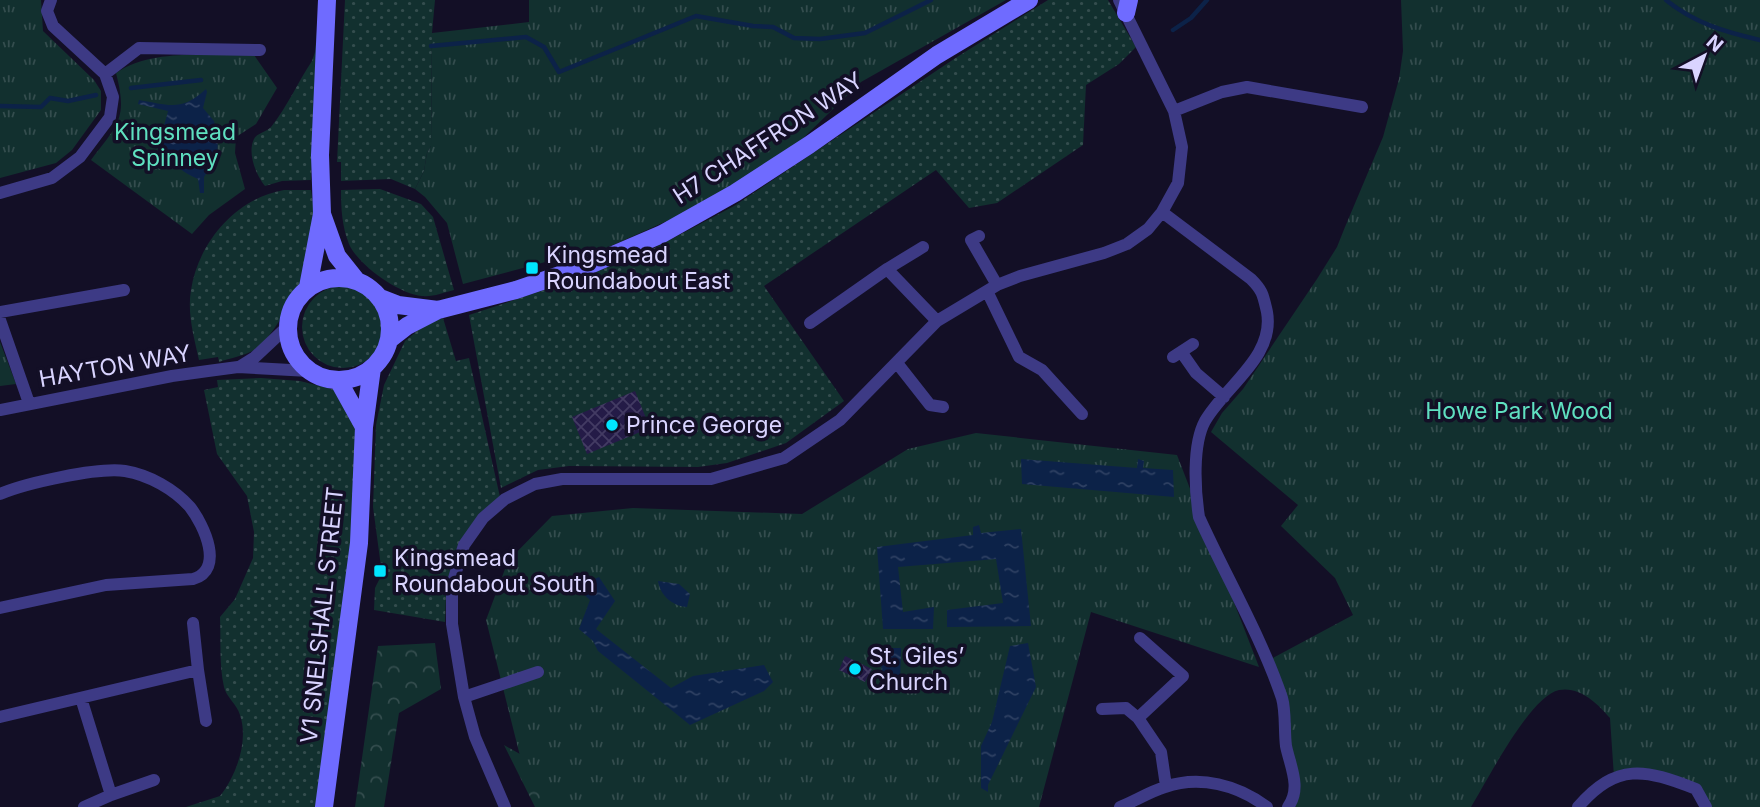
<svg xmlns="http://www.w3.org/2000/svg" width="1760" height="807" font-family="Inter,sans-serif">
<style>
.grass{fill:url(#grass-dots)}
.forest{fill:url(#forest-crowns)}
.park{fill:url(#park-tufts)}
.water{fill:url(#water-ripples)}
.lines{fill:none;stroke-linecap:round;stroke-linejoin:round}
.stream{stroke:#0c2248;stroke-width:4.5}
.building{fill:url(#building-cross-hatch)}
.street{stroke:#3d3a85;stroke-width:12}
.secondary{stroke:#6f6bff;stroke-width:18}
.poi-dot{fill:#00e5ff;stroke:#130f26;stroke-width:2.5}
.labels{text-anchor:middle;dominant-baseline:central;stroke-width:7;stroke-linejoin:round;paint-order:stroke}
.park-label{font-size:23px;fill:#5fe0c0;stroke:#130f26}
.street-label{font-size:23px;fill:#d9d4ff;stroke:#130f26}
.poi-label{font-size:23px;fill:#d9d4ff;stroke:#130f26;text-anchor:start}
</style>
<defs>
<pattern id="grass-dots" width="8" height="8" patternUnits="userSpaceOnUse" patternTransform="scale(1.75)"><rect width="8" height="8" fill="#12302f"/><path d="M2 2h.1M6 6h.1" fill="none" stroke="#344d4e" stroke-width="1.8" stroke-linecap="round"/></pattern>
<pattern id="forest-crowns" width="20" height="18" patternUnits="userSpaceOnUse" patternTransform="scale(1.75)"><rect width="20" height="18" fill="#12302f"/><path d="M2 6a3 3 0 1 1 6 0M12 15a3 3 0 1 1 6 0" fill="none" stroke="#344d4e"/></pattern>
<pattern id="park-tufts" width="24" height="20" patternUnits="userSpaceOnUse" patternTransform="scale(1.75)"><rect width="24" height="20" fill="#12302f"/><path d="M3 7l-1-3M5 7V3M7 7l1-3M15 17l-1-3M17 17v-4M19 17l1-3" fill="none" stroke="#344d4e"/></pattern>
<pattern id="water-ripples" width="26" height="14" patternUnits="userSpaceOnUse" patternTransform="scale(1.75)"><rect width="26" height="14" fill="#0c2248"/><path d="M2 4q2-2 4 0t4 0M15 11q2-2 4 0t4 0" fill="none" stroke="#2f4163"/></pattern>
<pattern id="building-cross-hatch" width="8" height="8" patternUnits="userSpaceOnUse" patternTransform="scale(1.75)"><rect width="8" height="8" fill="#241b47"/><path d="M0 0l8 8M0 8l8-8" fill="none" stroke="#433b63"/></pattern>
</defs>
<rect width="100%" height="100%" fill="#130f26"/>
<path class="grass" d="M320 0 311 180 282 181 265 186C256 175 247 153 254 139 257 133 266 132 271 127 287 107 298 82 312 61L315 52Z
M345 0H435L432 33 431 146 427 153 424 171 415 189 391 179 341 181V162H337Z
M1048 0H1108L1136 47 1119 64 1086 85 1083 145 997 203 969 208 936 170 764 286 844 401 786 443 727 463 698 467 569 466 538 470 501 488 469 315 581 278 649 251 734 206 957 57Z
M380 189 421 204 433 217 454 290C443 293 433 297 422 296 399 294 358 265 349 244 342 226 341 209 341 190Z
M284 190H311C314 208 317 230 314 249 309 273 277 331 259 347 249 355 231 358 219 362L218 357 199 360C194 337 187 313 191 290 198 243 236 198 284 190Z
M302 327a41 41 0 1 1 82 0a41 41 0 1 1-82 0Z
M443 318 456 361 469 358 500 497 449 575 446 594 445 622 374 610 375 588 382 574 373 507 376 425 384 385 405 341 423 326Z
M261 378 300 381 336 390 356 429 357 487 320 807H186L220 796C236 776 249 741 240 715 237 704 226 697 224 687 219 665 221 639 220 617L235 599 253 558 254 532 247 496 217 454 204 390 218 387 217 380Z"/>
<path class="forest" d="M435 643 441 689 399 713 384 807H355L378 646Z
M504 745 614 807H535Z"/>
<path class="park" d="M0 0H41L43 31 94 80 101 91V110L72 150 56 163 0 178Z
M529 0H1006L861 82 796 145 705 204 593 254 551 264 549 261 463 284 447 223 425 197 415 189 424 171 427 153 431 146 432 33 529 22Z
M1401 0H1760V807H1706L1696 789 1660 775 1614 777 1610 718C1598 704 1580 686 1559 690 1530 696 1487 781 1471 807H1288L1293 800 1282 700 1267 661 1353 615 1335 578 1281 526 1298 505 1211 432 1222 413 1243 389 1317 279 1337 247 1345 227 1383 137 1399 79 1403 51Z
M254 55 277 88 256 124 236 137 235 153 245 189 209 215 192 234 91 160C118 124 128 119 116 73 153 48 210 56 254 55Z
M0 342 16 384 0 386Z
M976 433 1177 455 1259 667 1091 612 1039 807H563L526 780 486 620 508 561 552 516 633 508 802 514 908 449Z"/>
<path class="water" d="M206 89 207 92 203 108 214 121 218 139 217 158 204 177V193H200L198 179C184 173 166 161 162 145 160 134 166 121 168 111L138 104 139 100C169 105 181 112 206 89Z
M1021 459 1137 468 1138 459 1144 461 1143 468 1173 470 1174 497 1022 484Z
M979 525 981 533 1021 529 1031 626 947 627V610L1003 603 996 559 898 567 903 612 934 607 933 629H883L877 547 973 535V527Z
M599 577 615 601 596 629 671 688 693 676 764 665 773 682 764 691 690 725 598 651 593 641 579 629 590 600 580 591 585 583Z
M658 581 679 584 690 594 687 607C672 606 660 595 658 581Z
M1028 643 1036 687 988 785V792L981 788V746L992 722 1010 646Z
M882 648H901L900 686H881Z"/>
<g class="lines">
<path class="stream" d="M1666 0C1694 23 1725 32 1760 40
M1173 30 1191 18 1207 0
M431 46 526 37 544 47 559 72 696 16 753 26 773 27 794 38 820 39 865 33 931 0
M131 88 201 80
M0 106 41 107 50 98 68 101 96 95"/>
</g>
<path class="building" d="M635 391 650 428 587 454 572 417Z
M845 656 872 669 865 682 839 670Z"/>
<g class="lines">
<path class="street" d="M105 74 139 48 260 50
M1174 111 1222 92 1247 87 1362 107
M0 193 52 178 80 157 110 117 113 97 105 74 53 26 47 11 51 0
M1162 212 1251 279C1263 291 1263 295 1267 312 1275 357 1225 386 1205 421 1192 445 1195 491 1199 517 1226 577 1261 636 1282 698 1286 712 1284 730 1286 746 1290 766 1302 788 1288 807
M979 236 971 240 997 285
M887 269 923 247
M987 291 1019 357 1042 370 1082 414
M0 312 124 290
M0 320 29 403
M810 323 887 269 937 321
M1182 353 1196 373 1224 397
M1173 357 1193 344
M897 363 930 405 943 407
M239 367 255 357 287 327
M0 410 172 376 208 371 238 367 309 371
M0 494C26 483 98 467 125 471 149 475 174 489 190 507 204 525 225 570 193 579L106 585 0 608
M193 623 198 670
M1140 638 1183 676 1138 718 1161 752 1166 786
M464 697 538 672
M81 698 111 795 154 780
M1102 709 1126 708 1138 718
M0 717 198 670 206 721
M84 807 111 795
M505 807 475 737 464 697 452 624V585L464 545 483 518 505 499 535 484 562 479H711L784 458 840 420 937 321 997 285 1020 276 1104 253 1127 244 1148 229 1162 212 1178 183 1182 147 1174 111 1119 0
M1120 807C1135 801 1149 792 1165 787 1200 775 1238 785 1267 807
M1578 807C1617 762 1645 769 1696 789L1706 807"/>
<path class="secondary" d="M1126 13 1129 0
M322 214 337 256 357 281
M288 329a51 51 0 1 1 102 0a51 51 0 1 1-102 0Z
M308 287 322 214 320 155 327 0
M380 298 398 305 438 310
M389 340 407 326 438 310 516 290 592 264 662 234 735 193 809 145 937 55 1029 0
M338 380 364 427
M324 807 359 543 364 427 372 368"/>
</g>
<g class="poi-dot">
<rect x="525" y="261" width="14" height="14" rx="3.5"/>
<circle cx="612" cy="425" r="7"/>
<rect x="373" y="564" width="14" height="14" rx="3.5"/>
<circle cx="855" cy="669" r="7"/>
</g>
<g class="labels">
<g class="park-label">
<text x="175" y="132">Kingsmead<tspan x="175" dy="26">Spinney</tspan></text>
<text x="1519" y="411">Howe Park Wood</text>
</g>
<g class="street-label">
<text transform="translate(768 138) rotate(-33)">H7 CHAFFRON WAY</text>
<text transform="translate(115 366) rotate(-10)">HAYTON WAY</text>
<text transform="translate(322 615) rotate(-84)">V1 SNELSHALL STREET</text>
</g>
<g class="poi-label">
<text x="546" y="255">Kingsmead<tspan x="546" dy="26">Roundabout East</tspan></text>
<text x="626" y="425">Prince George</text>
<text x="394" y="558">Kingsmead<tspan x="394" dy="26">Roundabout South</tspan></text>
<text x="869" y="656">St. Giles’<tspan x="869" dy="26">Church</tspan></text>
</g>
</g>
<g transform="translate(1704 56) rotate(41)" stroke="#130f26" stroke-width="5" paint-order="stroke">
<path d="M0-5L12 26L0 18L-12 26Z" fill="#d9d4ff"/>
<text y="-10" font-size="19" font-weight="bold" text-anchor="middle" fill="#d9d4ff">N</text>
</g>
</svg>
